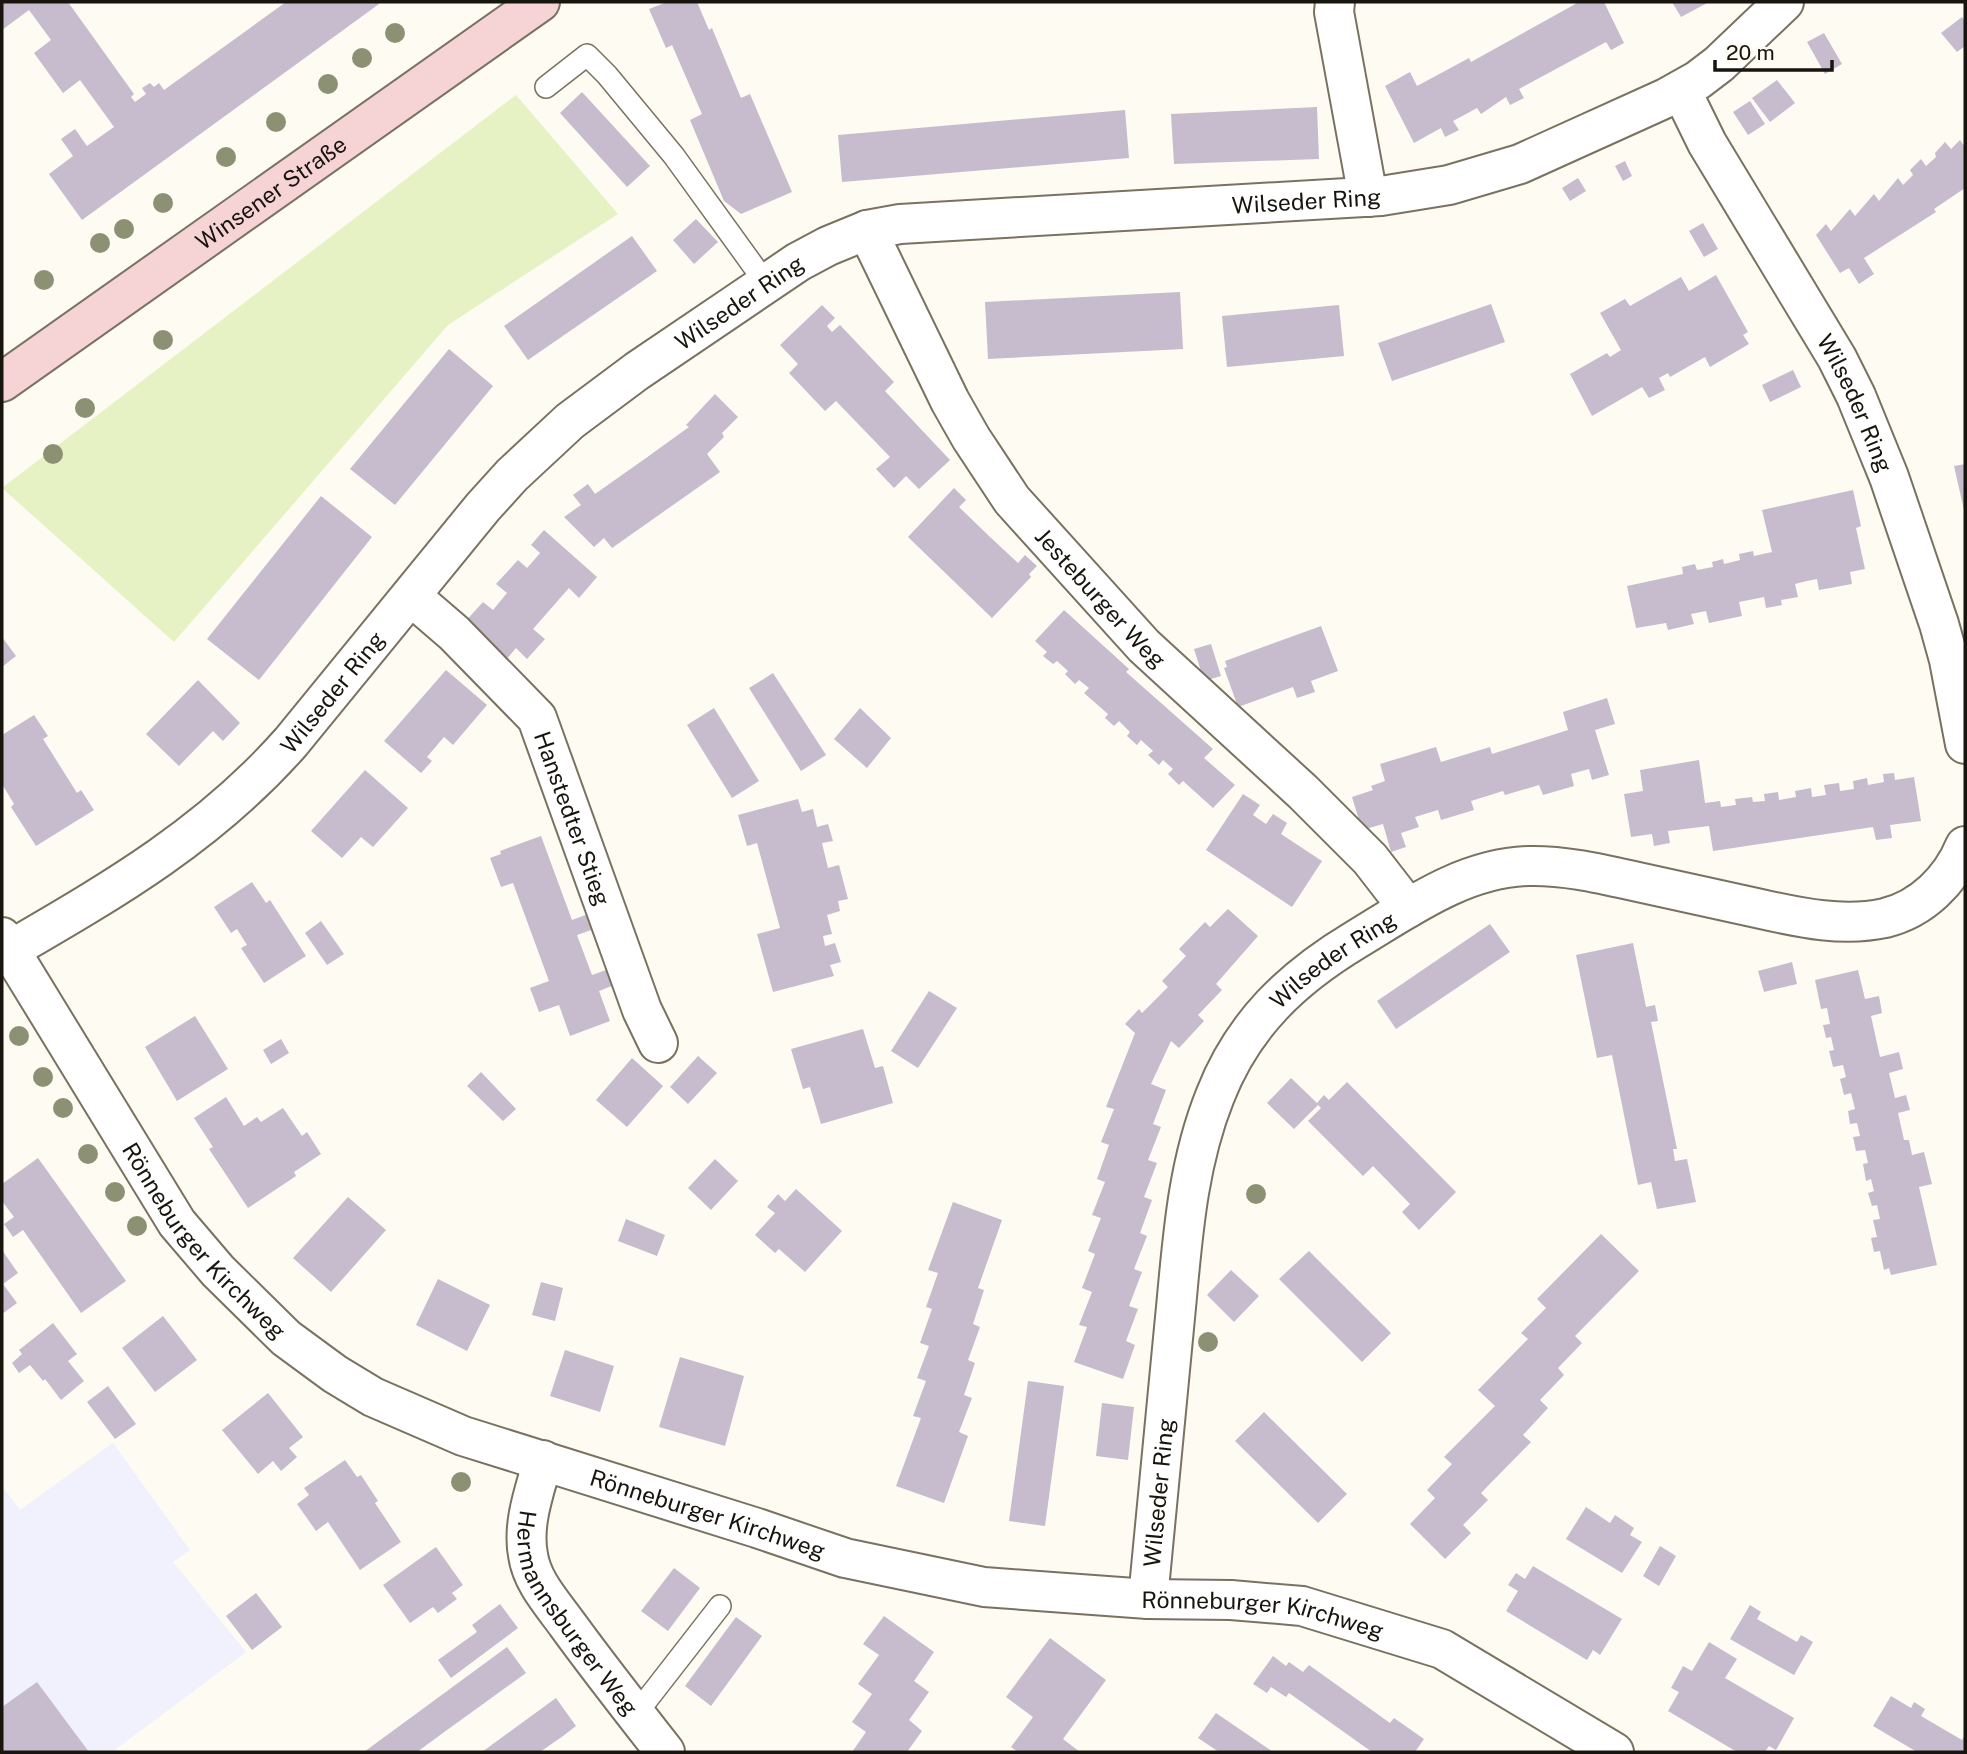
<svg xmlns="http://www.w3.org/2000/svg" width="1967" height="1754" font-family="'Public Sans',sans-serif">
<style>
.commercial{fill:#f1f0fd}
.green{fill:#e6f2c4}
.building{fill:#c6bccd}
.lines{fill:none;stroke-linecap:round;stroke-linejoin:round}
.lane-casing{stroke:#797261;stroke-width:24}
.street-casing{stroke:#797261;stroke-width:42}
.secondary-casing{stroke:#797261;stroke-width:42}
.lane{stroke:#fff;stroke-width:21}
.street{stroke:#fff;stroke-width:38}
.secondary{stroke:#f6d4d6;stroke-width:38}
.tree{fill:#8d9174}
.labels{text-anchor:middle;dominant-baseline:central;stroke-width:5;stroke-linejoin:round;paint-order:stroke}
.street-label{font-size:23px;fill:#18150e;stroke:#fefbf3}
</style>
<rect width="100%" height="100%" fill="#fefbf3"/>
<path class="commercial" d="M113 1443 190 1550 173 1562 246 1652 112 1752H2V1486L20 1510Z"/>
<path class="green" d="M516 95 618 214 448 325 174 642 2 488Z"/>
<path class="building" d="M2 2H68L134 94 131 97 135 102 146 94 142 88 150 83 154 87 159 83 164 90 286 2H378L379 4 82 220 49 174 73 156 61 139 75 129 87 146 114 127 80 80 63 93 34 53 51 40 29 10 2 30Z
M667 2H697L709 30 712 28 741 98 750 94 792 192 741 214 724 201 690 120 702 114 672 45 666 48 649 9Z
M1579 2H1604L1624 43 1611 50 1606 42 1519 89 1524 98 1510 105 1506 97 1481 114 1477 108 1466 114 1453 121 1459 130 1445 137 1441 128 1414 143 1385 86 1410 72 1417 86 1469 58 1471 62Z
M1672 2H1709L1681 17Z
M1962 17 1965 22V46L1957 52 1941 33Z
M1824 33 1842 64 1825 74 1807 42Z
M1777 80 1795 103 1770 122 1752 98Z
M582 92 650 166 627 187 560 113Z
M1750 101 1765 124 1748 135 1733 112Z
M1317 107 1319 159 1174 164 1171 114Z
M1125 110 1129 158 842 182 838 135Z
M1960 140 1965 147V188L1934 209 1936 212 1864 258 1874 274 1859 284 1849 268 1840 273 1816 235 1826 224 1831 231 1850 209 1855 216 1874 194 1879 201 1898 178 1903 185 1913 175 1910 170 1921 159 1926 166 1936 157 1935 153 1945 142 1951 149Z
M1625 161 1632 176 1623 181 1615 166Z
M1578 178 1586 191 1570 201 1562 188Z
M696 219 718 242 694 264 673 240Z
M1703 223 1718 249 1704 257 1689 231Z
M632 236 657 271 528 360 504 326Z
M1716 275 1748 332 1743 335 1749 344 1710 367 1705 357 1670 377 1668 373 1659 378 1665 390 1649 398 1642 387 1592 416 1570 374 1607 353 1610 357 1621 350 1600 313 1625 299 1630 306 1681 277 1689 291Z
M1180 292 1183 349 988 359 985 302Z
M1491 304 1505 342 1392 381 1378 343Z
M822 305 835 318 827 326 832 332 840 325 894 382 885 391 950 460 919 489 906 476 894 488 876 469 890 457 836 401 825 411 789 373 798 364 780 345Z
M1339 305 1344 356 1227 367 1222 316Z
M449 349 493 386 395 505 350 469Z
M1793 370 1801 387 1770 402 1762 385Z
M715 394 738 417 722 433 724 437 707 454 720 472 612 548 604 538 594 547 564 517 581 505 573 495 588 484 595 494 646 458 689 427 686 425Z
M1965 464V510H1964L1954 466Z
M954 488 966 500 959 507 989 536 1018 563 1025 555 1037 566 1029 574 1031 577 992 618 908 537Z
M1853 490 1861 526 1856 528 1865 569 1850 572 1852 584 1819 590 1817 579 1807 581 1795 584 1798 597 1781 600 1782 605 1766 608 1764 597 1739 602 1742 616 1709 623 1706 611 1691 614 1694 624 1668 630 1666 623 1636 628 1627 586 1683 574 1682 567 1695 564 1697 570 1713 567 1712 562 1723 559 1724 564 1740 560 1739 554 1753 551 1754 556 1772 552 1762 510Z
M321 496 372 537 259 680 207 639Z
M544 530 597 577 579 598 569 588 533 629 545 639 527 659 516 648 505 661 463 624 483 602 493 610 507 593 496 584 518 560 527 568 535 559 540 553 531 545Z
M1064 610 1129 669 1126 672 1213 749 1204 758 1235 785 1213 808 1183 781 1179 785 1168 774 1173 769 1163 760 1159 765 1148 755 1153 751 1141 740 1137 745 1127 736 1130 732 1119 721 1114 726 1105 718 1108 714 1084 693 1089 688 1079 680 1075 684 1065 674 1068 671 1057 661 1053 664 1043 656 1047 652 1035 641Z
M1321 626 1338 671 1311 681 1315 692 1297 698 1293 687 1238 707 1224 668 1227 667 1225 661Z
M2 637 16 656 2 667Z
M1211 644 1221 676 1204 681 1194 649Z
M446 670 487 705 453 745 444 737 427 757 432 761 421 773 384 741Z
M773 673 826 755 801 771 749 688Z
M198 680 240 723 223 741 213 731 179 766 146 734Z
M1607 698 1615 724 1595 730 1609 775 1592 780 1589 769 1571 774 1574 786 1543 795 1539 785 1505 795 1503 791 1471 801 1474 810 1441 820 1438 810 1415 817 1419 827 1401 833 1406 847 1391 852 1383 824 1362 830 1352 797 1373 790 1371 786 1385 781 1380 764 1436 747 1441 762 1490 747 1492 754 1568 730 1563 712Z
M714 708 759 781 732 798 687 725Z
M860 708 891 738 867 768 834 739Z
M34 715 48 736 43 739 77 793 81 790 94 810 36 846 11 807 14 804 2 784V735Z
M1699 760 1705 803 1720 801 1721 807 1736 805 1735 799 1752 797 1753 802 1765 801 1764 794 1778 792 1779 800 1796 797 1795 791 1811 788 1812 797 1826 795 1824 785 1839 783 1840 791 1854 789 1853 781 1867 778 1868 785 1884 782 1883 774 1894 773 1895 780 1914 777 1921 821 1890 825 1892 838 1876 840 1873 827 1713 851 1709 826 1668 831 1670 843 1654 846 1652 834 1631 837 1624 794 1643 791 1640 770Z
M365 770 408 808 373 847 361 837 342 858 311 831Z
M1243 794 1260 805 1253 815 1266 824 1273 814 1287 823 1281 834 1322 861 1292 907 1206 850Z
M798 799 802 812 813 809 817 827 828 824 833 841 822 843 828 868 839 865 848 899 838 901 840 911 827 915 832 934 823 936 825 946 835 943 841 962 830 965 834 976 773 992 757 934 780 928 757 843 747 846 738 815Z
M541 836 572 920 588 914 594 929 577 935 592 975 609 969 614 985 599 991 610 1021 570 1036 559 1005 539 1012 530 988 549 981 513 883 501 887 490 858 501 854 500 851Z
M252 882 266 903 270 900 306 956 264 983 241 948 247 945 237 929 231 933 214 907Z
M1228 909 1258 936 1216 984 1222 990 1198 1015 1204 1021 1179 1048 1171 1041 1151 1084 1166 1090 1153 1124 1161 1127 1148 1160 1157 1163 1144 1197 1152 1200 1140 1233 1147 1236 1134 1269 1142 1272 1129 1306 1138 1309 1126 1341 1135 1345 1123 1379 1074 1362 1087 1327 1079 1325 1092 1292 1082 1288 1095 1254 1088 1251 1101 1218 1092 1215 1105 1182 1097 1179 1109 1145 1101 1142 1114 1109 1106 1107 1135 1033 1125 1024 1139 1009 1142 1013 1168 987 1162 981 1186 956 1179 949 1205 922 1210 927Z
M321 921 344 954 327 965 305 933Z
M1490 924 1510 952 1396 1029 1377 1001Z
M1633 943 1646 1007 1655 1005 1658 1021 1651 1022 1677 1149H1673L1675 1161 1687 1159 1696 1202 1657 1209 1651 1182 1638 1185 1612 1055 1597 1058 1576 955Z
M1792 962 1797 984 1764 992 1758 971Z
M1858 970 1865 999 1879 996 1882 1013 1871 1016 1880 1057 1899 1052 1903 1069 1889 1073 1895 1098 1906 1095 1910 1110 1898 1113 1904 1140H1909L1912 1155 1924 1152 1932 1184 1919 1187 1937 1265 1891 1275 1889 1268 1884 1270 1880 1251 1874 1252 1871 1238 1877 1237 1873 1220 1880 1219 1877 1205 1872 1206 1868 1193 1874 1191 1871 1179 1866 1181 1863 1164 1868 1163 1865 1150 1856 1151 1853 1137 1860 1136 1857 1123 1850 1124 1848 1111 1855 1109 1851 1093 1844 1095 1840 1079 1846 1077 1843 1065 1833 1067 1829 1051 1834 1050 1831 1037 1826 1038 1823 1025 1830 1024 1827 1008 1821 1009 1815 980Z
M929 991 957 1008 918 1068 891 1051Z
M195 1016 228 1069 177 1101 145 1047Z
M863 1029 875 1068 883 1066 893 1103 821 1124 810 1087 803 1089 791 1049Z
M281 1039 289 1053 271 1064 263 1050Z
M698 1056 717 1073 688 1104 670 1087Z
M632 1058 663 1086 627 1127 596 1100Z
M481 1072 516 1109 503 1121 467 1086Z
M1291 1078 1317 1103 1324 1095 1329 1100 1347 1082 1456 1192 1419 1230 1402 1212 1410 1204 1373 1166 1363 1176 1308 1121 1321 1108 1318 1105 1294 1129 1267 1103Z
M226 1097 244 1126 257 1117 261 1122 283 1108 302 1136 307 1132 321 1154 294 1172 296 1176 248 1208 209 1149 213 1147 194 1118Z
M38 1158 126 1281 81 1313 23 1230 13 1237 4 1224 14 1217 2 1201V1184Z
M715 1159 738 1181 711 1210 688 1188Z
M796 1189 842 1231 805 1272 779 1249 775 1253 755 1235 775 1213 767 1207 778 1194 785 1201Z
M348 1197 386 1230 331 1292 293 1258Z
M953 1202 1002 1220 978 1288 984 1290 973 1324 980 1327 968 1360 975 1363 964 1395 972 1398 959 1432 968 1436 944 1503 896 1486 921 1418 913 1416 926 1381 917 1378 929 1346 920 1343 932 1309 926 1307 938 1273 928 1270Z
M626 1219 665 1235 657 1256 618 1241Z
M1601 1234 1639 1271 1575 1336 1582 1343 1558 1368 1564 1375 1540 1400 1548 1408 1523 1435 1531 1442 1481 1493 1488 1500 1463 1525 1471 1533 1445 1559 1410 1524 1435 1498 1427 1490 1452 1464 1444 1457 1495 1406 1478 1390 1528 1339 1521 1333 1546 1308 1537 1299Z
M2 1250 18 1273 3 1284 17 1303 2 1314Z
M1309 1251 1391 1333 1362 1362 1279 1279Z
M1231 1270 1259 1296 1234 1322 1207 1295Z
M438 1279 490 1305 467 1351 416 1325Z
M541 1282 563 1288 555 1321 532 1315Z
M163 1316 197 1360 155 1392 122 1348Z
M53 1323 77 1354 68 1361 84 1381 61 1400 45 1379 43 1381 30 1365 19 1373 12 1363 22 1354 19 1350Z
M565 1350 614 1366 600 1412 550 1396Z
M680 1357 744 1376 725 1446 659 1427Z
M1028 1381 1064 1386 1045 1526 1009 1521Z
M108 1386 136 1424 115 1439 87 1402Z
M268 1393 303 1437 289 1448 297 1457 281 1471 273 1461 258 1474 222 1430Z
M1102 1403 1134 1407 1128 1460 1096 1456Z
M1264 1412 1347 1494 1318 1523 1235 1441Z
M345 1460 357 1477 361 1475 378 1501 375 1503 401 1542 360 1570 328 1522 316 1531 297 1504 309 1495 304 1488Z
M1586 1507 1610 1523 1615 1515 1634 1528 1630 1535 1642 1542 1622 1573 1566 1539Z
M1660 1546 1676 1556 1659 1586 1643 1576Z
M436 1547 463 1585 452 1593 457 1599 438 1613 433 1607 410 1623 383 1585Z
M1533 1566 1622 1619 1600 1655 1593 1650 1587 1660 1506 1611 1518 1591 1508 1585 1516 1573 1525 1579Z
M674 1568 700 1588 668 1631 641 1611Z
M256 1593 282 1627 252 1650 226 1616Z
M500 1604 518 1628 451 1678 438 1660 477 1632 472 1625Z
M1750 1605 1761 1612 1757 1619 1797 1642 1801 1635 1813 1642 1794 1675 1730 1639Z
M884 1616 934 1652 914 1681 929 1692 909 1720 922 1731 907 1752H852L866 1732 852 1722 872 1694 858 1684 879 1655 863 1644Z
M736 1617 762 1636 711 1706 685 1686Z
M1050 1638 1106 1680 1063 1739 1080 1752H1018L1011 1747 1033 1717 1006 1697Z
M1709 1642 1737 1659 1725 1678 1794 1718 1776 1750 1769 1746 1765 1752H1737L1668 1711 1679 1692 1671 1688 1683 1666 1692 1671Z
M507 1647 526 1673 447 1730 417 1752H364Z
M1273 1656 1286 1666 1289 1662 1303 1672 1309 1665 1390 1723 1394 1718 1424 1739 1415 1752H1372L1289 1693 1286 1697 1271 1687 1267 1693 1253 1684Z
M37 1682 89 1752H2V1707Z
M1891 1696 1911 1708 1914 1702 1925 1709 1921 1716 1962 1740 1965 1735V1752H1917L1873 1726Z
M556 1698 576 1726 563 1736 540 1752H482Z
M1216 1713 1273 1752H1219L1198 1738Z"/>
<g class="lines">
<g class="lane-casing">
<path id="lane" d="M546 87 587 55 607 75 674 156 765 282
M636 1714 720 1606"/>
</g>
<g class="street-casing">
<g id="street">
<path d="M1335 2 1334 12 1368 197"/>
<path id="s1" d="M1681 90 1707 143 1837 358 1856 396 1889 477 1939 624 1949 660 1965 744"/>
<path id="s2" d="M867 230 950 401 971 438 1012 500 1144 646 1303 792 1370 859 1408 908"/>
<path id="s3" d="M411 596 454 633 537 718 642 1010 658 1043"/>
<path id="s4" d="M2 937 177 1223 218 1271 286 1338 335 1374 373 1397 463 1436 757 1528 845 1558 984 1587 1148 1599 1231 1600 1302 1606 1442 1649 1614 1752"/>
<path id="s5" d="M10 950C115 889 210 834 291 742L483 507 512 475 570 421 637 371 798 262 828 246 867 230 900 224 1381 196 1449 185 1520 164 1666 98 1698 80 1719 64 1784 2"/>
<path id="s6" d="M543 1460C535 1490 522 1523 528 1555 532 1582 552 1603 567 1624 599 1668 632 1710 665 1752"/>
<path id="s7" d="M1148 1599C1156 1509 1165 1419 1174 1328 1182 1249 1185 1171 1215 1096 1243 1024 1292 978 1357 939 1410 907 1464 868 1528 866 1565 865 1602 874 1638 882 1679 891 1720 900 1761 909 1801 918 1844 927 1885 918 1922 909 1951 880 1965 846"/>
</g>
</g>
<g class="secondary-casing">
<g id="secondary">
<path id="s8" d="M2 382 540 2"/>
</g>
</g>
<use href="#lane" class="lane"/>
<use href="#street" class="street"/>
<use href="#secondary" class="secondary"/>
</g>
<g class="tree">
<circle cx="395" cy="33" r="10"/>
<circle cx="362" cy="58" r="10"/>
<circle cx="328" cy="84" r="10"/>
<circle cx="276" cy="122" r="10"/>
<circle cx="226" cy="157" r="10"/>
<circle cx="163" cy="203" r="10"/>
<circle cx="124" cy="229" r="10"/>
<circle cx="100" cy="243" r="10"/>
<circle cx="44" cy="280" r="10"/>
<circle cx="163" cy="340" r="10"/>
<circle cx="85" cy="408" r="10"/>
<circle cx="53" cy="454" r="10"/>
<circle cx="19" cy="1036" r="10"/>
<circle cx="43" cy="1077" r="10"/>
<circle cx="63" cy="1108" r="10"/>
<circle cx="88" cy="1154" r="10"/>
<circle cx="115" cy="1192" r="10"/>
<circle cx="1256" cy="1194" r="10"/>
<circle cx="137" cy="1226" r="10"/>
<circle cx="1208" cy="1342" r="10"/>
<circle cx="461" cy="1482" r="10"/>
</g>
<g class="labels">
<g class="street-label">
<text stroke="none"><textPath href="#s8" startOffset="329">Winsener Straße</textPath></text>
<text stroke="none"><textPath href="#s5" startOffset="1572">Wilseder Ring</textPath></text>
<text stroke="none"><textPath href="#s5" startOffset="984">Wilseder Ring</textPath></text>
<text stroke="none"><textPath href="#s1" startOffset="359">Wilseder Ring</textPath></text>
<text stroke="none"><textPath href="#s2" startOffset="439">Jesteburger Weg</textPath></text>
<text stroke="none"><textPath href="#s5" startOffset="416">Wilseder Ring</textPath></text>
<text stroke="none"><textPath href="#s3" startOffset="282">Hanstedter Stieg</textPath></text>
<text stroke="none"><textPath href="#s7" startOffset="693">Wilseder Ring</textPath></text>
<text stroke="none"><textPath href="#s4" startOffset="366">Rönneburger Kirchweg</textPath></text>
<text stroke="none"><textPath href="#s7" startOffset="107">Wilseder Ring</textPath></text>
<text stroke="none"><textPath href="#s4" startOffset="954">Rönneburger Kirchweg</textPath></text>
<text stroke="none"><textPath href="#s6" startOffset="170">Hermannsburger Weg</textPath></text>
<text stroke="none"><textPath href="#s4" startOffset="1521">Rönneburger Kirchweg</textPath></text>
</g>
</g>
<rect width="1967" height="1754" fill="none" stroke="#18150e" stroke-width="7"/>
<path d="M1715 60v10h117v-10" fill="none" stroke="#18150e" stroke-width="3.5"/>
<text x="1726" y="60" font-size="21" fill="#18150e" stroke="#fefbf3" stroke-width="5" paint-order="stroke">20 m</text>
</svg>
